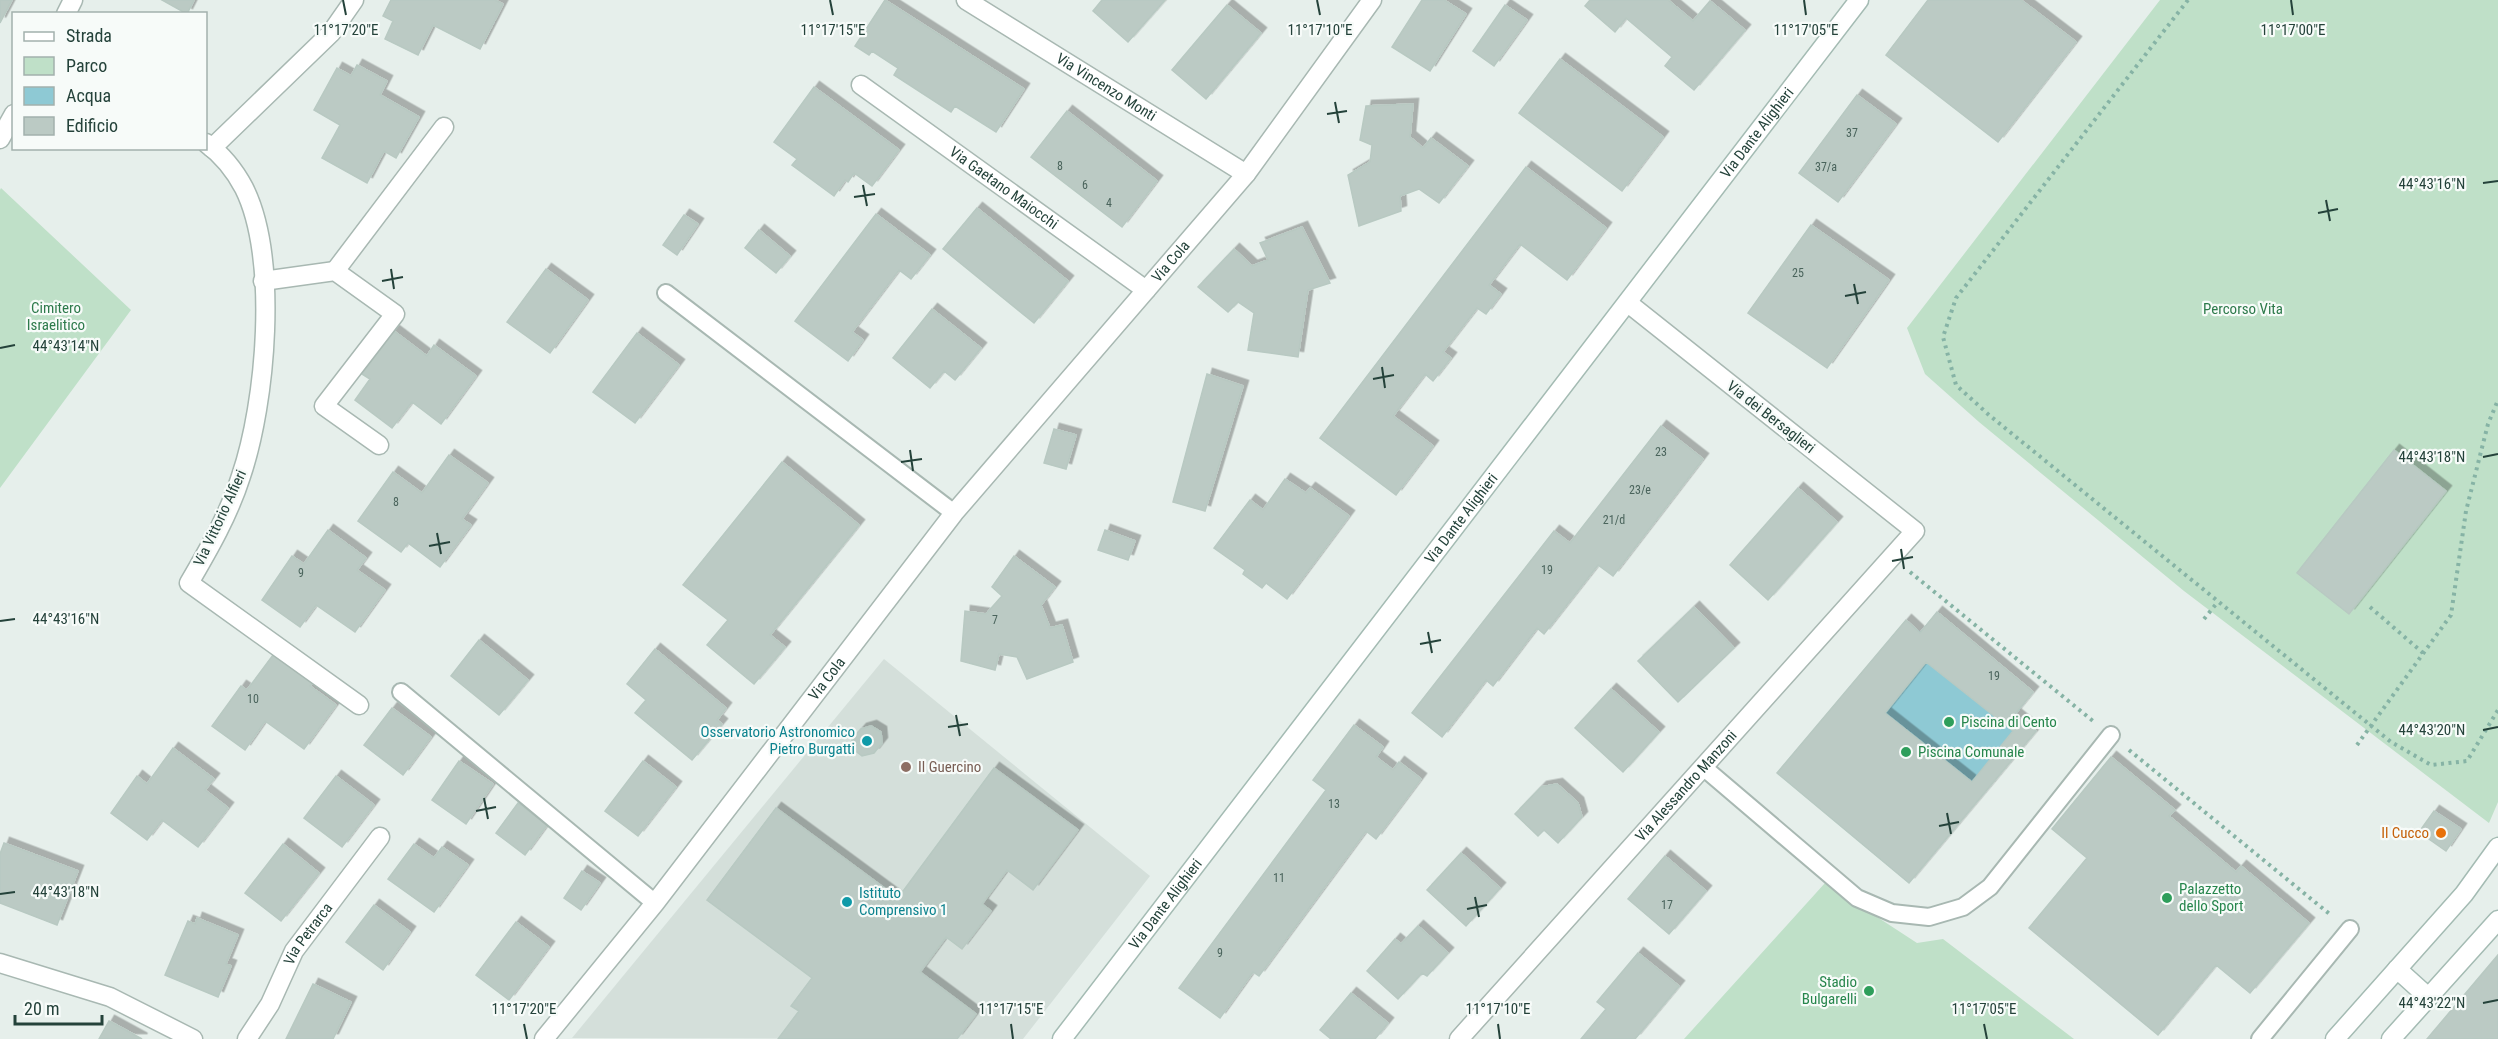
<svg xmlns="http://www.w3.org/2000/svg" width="2498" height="1039" font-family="'Roboto Condensed',sans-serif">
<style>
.built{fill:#d4dfda}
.green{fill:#bfe0c8}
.water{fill:#8ec9d4}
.building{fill:#bbcac4;stroke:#b8c9c2;stroke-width:1.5;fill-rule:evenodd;filter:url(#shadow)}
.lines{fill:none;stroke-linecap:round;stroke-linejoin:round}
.lane-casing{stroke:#a8b8b2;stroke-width:20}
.street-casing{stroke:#a8b8b2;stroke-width:21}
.secondary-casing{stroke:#a4bbb3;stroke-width:21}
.path{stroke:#86b3a5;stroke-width:4;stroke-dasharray:3 4.5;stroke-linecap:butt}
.lane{stroke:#fff;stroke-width:16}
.street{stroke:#fff;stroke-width:18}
.secondary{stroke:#fff;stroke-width:18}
.ticks{fill:none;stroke:#24423a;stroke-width:2}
.leisure-dot{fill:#2e9e5b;stroke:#f7fbf9;stroke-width:2}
.culture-dot{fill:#0f9aa8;stroke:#f7fbf9;stroke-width:2}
.education-dot{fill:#8d6e63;stroke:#f7fbf9;stroke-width:2}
.food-dot{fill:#e8710a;stroke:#f7fbf9;stroke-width:2}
.labels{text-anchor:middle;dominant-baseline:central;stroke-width:4.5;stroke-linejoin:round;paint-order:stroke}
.number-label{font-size:12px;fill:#4a645c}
.street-label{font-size:15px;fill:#24423a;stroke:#f7fbf9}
.park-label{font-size:15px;fill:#2d7a4b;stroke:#f7fbf9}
.leisure-label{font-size:15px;fill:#27864d;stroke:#f7fbf9;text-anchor:start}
.culture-label{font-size:15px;fill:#0d838f;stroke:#f7fbf9;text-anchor:end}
.education-label{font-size:15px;fill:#785e54;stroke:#f7fbf9;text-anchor:start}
.food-label{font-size:15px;fill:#c56008;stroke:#f7fbf9;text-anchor:end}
.ticks-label{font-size:15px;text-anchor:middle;fill:#24423a;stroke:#f7fbf9;stroke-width:4.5;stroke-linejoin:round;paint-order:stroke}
</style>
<defs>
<filter id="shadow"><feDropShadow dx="5.5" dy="-5.5" stdDeviation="0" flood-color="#0004"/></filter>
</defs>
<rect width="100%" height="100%" fill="#e6efeb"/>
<path class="built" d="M884 659 1150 876 1023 1039 572 1038Z"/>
<path class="green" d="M2160 0H2498V802L2489 823 2184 591 1979 422 1925 374 1907 328Z
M1 188 131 310 0 488V190Z
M1825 883 1917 943 1943 939 2074 1039H1684Z"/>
<path class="water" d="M1937 612 2033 692 2016 714 2036 731 1909 883 1777 773 1906 620 1920 632Z"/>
<path class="building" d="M0 0H12L0 23Z
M162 0H194L187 14Z
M391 0H495L503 4 480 49 433 25 418 55 385 39 393 21 383 16Z
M885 0 1024 89 996 132 955 106 951 112 894 75 898 68 872 51 869 55 855 46Z
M1102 0H1165L1128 42 1093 11Z
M1422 0H1444L1466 14 1430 71 1392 47Z
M1590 0H1668L1693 21 1710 1 1745 30 1694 90 1665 66 1672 57 1626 18 1615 32 1585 6Z
M1928 0H2021L2076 42 1998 142 1886 55Z
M1227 5 1261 33 1206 99 1172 70Z
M1505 5 1527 20 1494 66 1473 51Z
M1560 59 1663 137 1622 191 1519 113Z
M357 65 387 81 380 95 419 117 396 158 384 151 367 183 322 158 340 125 314 110 337 68 351 76Z
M814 87 899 150 872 186 854 173 848 182 845 180 834 196 792 165 797 159 774 142Z
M1857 95 1896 124 1838 202 1799 173Z
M1413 104 1410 137 1423 148 1431 138 1468 166 1439 203 1419 189 1400 196 1401 211 1359 226 1348 175 1370 162 1372 145 1360 140 1366 106Z
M1067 111 1157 181 1122 227 1031 157Z
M1526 167 1606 228 1567 280 1520 244 1489 285 1501 294 1486 314 1477 308 1443 352 1451 358 1433 381 1425 374 1393 416 1433 446 1396 495 1320 438Z
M977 208 1068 281 1034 323 943 249Z
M876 214 930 255 911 279 899 270 852 332 863 340 848 361 795 321Z
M684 215 698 224 677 255 663 245Z
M1811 225 1889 280 1827 368 1748 313Z
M1302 227 1330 283 1308 290 1298 357 1248 350 1254 313 1238 302 1228 312 1198 287 1234 249 1252 266 1268 260 1260 243Z
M759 230 790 256 776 273 745 248Z
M546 269 588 300 550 353 507 322Z
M932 309 981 348 955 380 944 371 930 388 893 358Z
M394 331 427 356 434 345 476 376 441 424 412 402 392 428 355 400 370 379 362 374Z
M637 333 679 365 635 423 593 392Z
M1207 374 1243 386 1205 511 1173 502Z
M1661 426 1703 459 1613 576 1598 565 1544 634 1537 628 1493 686 1486 680 1442 737 1412 713 1554 531 1570 543Z
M1054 429 1076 435 1066 469 1044 463Z
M2394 450 2446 491 2349 614 2297 573Z
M449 455 488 483 462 519 471 525 440 567 408 543 401 552 358 521 393 472 422 493Z
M782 462 859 525 770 635 785 647 754 684 707 645 728 620 683 585Z
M1285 479 1306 493 1310 488 1349 516 1287 599 1266 583 1262 588 1243 574 1245 570 1214 548 1250 500 1263 510Z
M1798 488 1837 522 1768 600 1730 565Z
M328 530 366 558 357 570 385 590 355 632 316 605 300 627 262 600 292 556 304 564Z
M1105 530 1135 541 1128 560 1098 550Z
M1014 556 1055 587 1041 605 1050 628 1062 625 1073 662 1027 679 1017 657 999 654 995 670 961 661 965 611 986 614 1002 596 992 587Z
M1694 607 1734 648 1678 702 1638 661Z
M1937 612 2033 692 2015 714 2036 731 1909 883 1777 773 1906 620 1920 633ZM1926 662 2013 731 1972 782 1885 713Z
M479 640 528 680 499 715 451 676Z
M655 649 726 708 717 720 722 724 692 760 635 713 646 700 627 684Z
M276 651 316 680 310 686 336 705 304 749 265 721 245 750 212 726 241 686 247 690Z
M1611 689 1659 732 1623 772 1575 728Z
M392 708 431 737 403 775 364 745Z
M1354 725 1383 747 1376 757 1393 770 1399 762 1421 779 1376 839 1366 831 1259 976 1253 972 1220 1018 1179 988 1326 790 1313 780Z
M871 726 881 732 882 743 874 753 862 756 853 749 852 739 861 729Z
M173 748 214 779 205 790 228 808 198 847 162 820 147 840 111 813 137 776 147 784Z
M2111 757 2175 810 2169 816 2236 872 2241 866 2309 923 2250 993 2216 965 2158 1035 2029 928 2087 858 2052 829Z
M459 761 493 784 466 824 432 800Z
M643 761 676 787 638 836 605 811Z
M994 768 1078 830 1033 890 1007 870 982 904 991 911 962 949 946 937 920 972 976 1014 957 1039H778L799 1011 791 1006 812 978 707 900 776 808 898 898Z
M336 776 374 805 342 847 304 818Z
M1557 784 1578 803 1582 817 1558 843 1544 830 1538 836 1515 814 1541 787Z
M518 803 547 825 525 855 496 833Z
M2434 811 2461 829 2446 851 2419 832Z
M4 843 78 871 57 925 0 903V854Z
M283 844 319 873 281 921 245 893Z
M414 844 434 858 442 847 468 865 434 912 388 879Z
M1461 853 1500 888 1466 926 1427 890Z
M1665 856 1706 891 1669 934 1628 899Z
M582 871 600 883 581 910 564 898Z
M374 905 410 932 383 970 346 942Z
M197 918 238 935 226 964 231 966 218 997 165 975 188 921 195 924Z
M516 922 549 947 509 1000 476 975Z
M1418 926 1448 953 1427 976 1422 973 1398 999 1367 971 1395 939 1401 944Z
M1638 953 1679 986 1635 1039H1581L1606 1009 1597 1002Z
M2498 955V1039H2427Z
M313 984 351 1002 333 1039H286Z
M1351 993 1388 1023 1375 1039H1331L1320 1030Z
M109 1021 142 1039H99Z"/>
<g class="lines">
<g class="lane-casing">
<path id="lane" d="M666 293 954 513
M401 692 655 903
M1703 767 1857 898 1892 913 1929 917 1963 907 1990 887 2111 735
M2260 1039 2350 929"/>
</g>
<g class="street-casing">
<g id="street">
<path id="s1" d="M966 0 1246 174"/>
<path d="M66 14 73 0"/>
<path id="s2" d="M861 85 1146 290"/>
<path d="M0 139 14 114"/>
<path d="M206 143C221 154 235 171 244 188 279 258 266 403 241 476 229 514 209 549 189 583L359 705"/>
<path d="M212 148 331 33 354 0"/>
<path d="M335 271 444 127"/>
<path d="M263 281 335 271 395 314 324 406 379 445"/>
<path d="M0 963 110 997 193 1039"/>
<path id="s3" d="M247 1039 270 1004 294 951 380 837"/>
<path id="s4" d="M544 1039 655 903 954 513 1246 174 1372 0"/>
<path id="s5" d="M1459 1039 1915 531 1628 303"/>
</g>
</g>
<g class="secondary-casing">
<g id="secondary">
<path d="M2397 969 2428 997"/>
<path id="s6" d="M1062 1039 1859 0"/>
<path d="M2335 1039 2464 894 2498 847"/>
<path d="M2391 1039 2498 920"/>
</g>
</g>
<path class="path" d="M2188 0 1956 298 1943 337 1956 385 1989 415 2391 742 2431 765 2467 761 2498 710
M1910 572 2093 721
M2370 607 2423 653
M2204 619 2217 603
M2357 745 2451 615 2466 511 2488 424 2498 400
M2129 750 2332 916"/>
<use href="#lane" class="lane"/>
<use href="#street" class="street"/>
<use href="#secondary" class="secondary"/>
</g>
<path class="ticks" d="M343 0 346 15M830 0 833 15M1317 0 1320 15M1804 0 1806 15M2291 0 2293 15M1335 102 1339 123M1327 114 1347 111M2483 183 2498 181M863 185 867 206M854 197 875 194M2326 200 2330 221M2318 213 2338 209M391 269 394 289M382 281 403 277M1854 284 1858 304M1845 296 1866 292M0 348 15 345M1382 367 1385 388M1373 379 1394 375M910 450 913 471M2483 457 2498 454M901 462 922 459M437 533 441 554M429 546 450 542M1901 549 1904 569M1892 561 1913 557M0 621 15 619M1428 632 1432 653M1420 644 1441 640M956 715 960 736M948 727 968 724M2483 730 2498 727M484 798 488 819M476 811 496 807M1947 813 1951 834M1939 826 1959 822M0 894 15 892M1475 897 1479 917M1467 909 1487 905M2483 1003 2498 1000M524 1024 527 1039M1011 1024 1013 1039M1498 1024 1500 1039M1984 1024 1987 1039"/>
<g class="leisure-dot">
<circle cx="1949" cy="722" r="6"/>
<circle cx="1906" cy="752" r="6"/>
<circle cx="2167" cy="898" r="6"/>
<circle cx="1869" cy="991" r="6"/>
</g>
<g class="culture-dot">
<circle cx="867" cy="741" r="6"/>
<circle cx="847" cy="902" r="6"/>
</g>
<circle class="education-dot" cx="906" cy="767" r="6"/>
<circle class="food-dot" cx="2441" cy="833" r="6"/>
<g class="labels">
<g class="number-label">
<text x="1852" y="133">37</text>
<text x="1060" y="166">8</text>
<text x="1826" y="167">37/a</text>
<text x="1085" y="185">6</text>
<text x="1109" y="203">4</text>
<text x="1798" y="273">25</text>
<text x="1661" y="452">23</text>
<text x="1640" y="490">23/e</text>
<text x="396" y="502">8</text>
<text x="1614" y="520">21/d</text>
<text x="1547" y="570">19</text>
<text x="301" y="573">9</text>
<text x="995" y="620">7</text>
<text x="1994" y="676">19</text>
<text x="253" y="699">10</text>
<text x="1334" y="804">13</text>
<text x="1279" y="878">11</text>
<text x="1667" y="905">17</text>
<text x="1220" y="953">9</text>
</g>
<g class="street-label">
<text stroke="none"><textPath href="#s1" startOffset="165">Via Vincenzo Monti</textPath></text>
<text stroke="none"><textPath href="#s6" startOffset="1142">Via Dante Alighieri</textPath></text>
<text stroke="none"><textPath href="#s2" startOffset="176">Via Gaetano Maiocchi</textPath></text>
<text stroke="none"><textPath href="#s4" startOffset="999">Via Cola</textPath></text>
<text transform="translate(1771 417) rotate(38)">Via dei Bersaglieri</text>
<text transform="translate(220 518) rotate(-65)">Via Vittorio Alfieri</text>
<text stroke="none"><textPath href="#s6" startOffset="656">Via Dante Alighieri</textPath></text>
<text stroke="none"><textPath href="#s4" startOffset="458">Via Cola</textPath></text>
<text stroke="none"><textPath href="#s5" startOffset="340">Via Alessandro Manzoni</textPath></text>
<text stroke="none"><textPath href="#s6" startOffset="170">Via Dante Alighieri</textPath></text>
<text stroke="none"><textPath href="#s3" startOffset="122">Via Petrarca</textPath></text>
</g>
<g class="park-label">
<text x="56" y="308">Cimitero<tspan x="56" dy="17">Israelitico</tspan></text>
<text x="2243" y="309">Percorso Vita</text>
</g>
<g class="leisure-label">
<text x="1961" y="722">Piscina di Cento</text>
<text x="1918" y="752">Piscina Comunale</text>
<text x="2179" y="889">Palazzetto<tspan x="2179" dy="17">dello Sport</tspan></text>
<text x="1857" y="982" text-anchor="end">Stadio<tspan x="1857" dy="17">Bulgarelli</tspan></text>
</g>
<g class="culture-label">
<text x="855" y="732">Osservatorio Astronomico<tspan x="855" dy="17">Pietro Burgatti</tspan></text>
<text x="859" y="893" text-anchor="start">Istituto<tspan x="859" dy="17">Comprensivo 1</tspan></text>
</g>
<g class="education-label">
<text x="918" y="767">Il Guercino</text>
</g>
<g class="food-label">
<text x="2429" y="833">Il Cucco</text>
</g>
</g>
<g class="ticks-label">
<text x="346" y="35">11°17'20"E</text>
<text x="833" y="35">11°17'15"E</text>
<text x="1320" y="35">11°17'10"E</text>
<text x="1806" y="35">11°17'05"E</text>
<text x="2293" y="35">11°17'00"E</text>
<text x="2432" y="189">44°43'16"N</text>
<text x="66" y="351">44°43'14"N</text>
<text x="2432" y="462">44°43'18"N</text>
<text x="66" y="624">44°43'16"N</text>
<text x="2432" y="735">44°43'20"N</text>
<text x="66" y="897">44°43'18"N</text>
<text x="2432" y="1008">44°43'22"N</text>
<text x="524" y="1014">11°17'20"E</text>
<text x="1011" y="1014">11°17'15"E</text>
<text x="1498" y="1014">11°17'10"E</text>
<text x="1984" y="1014">11°17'05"E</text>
</g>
<rect x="12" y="12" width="195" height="138" fill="#f7fbf9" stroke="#a3b1ad" stroke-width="1.5"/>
<rect x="24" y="32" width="30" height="9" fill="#ffffff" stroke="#a3b1ad" stroke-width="1.5"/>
<text x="66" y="42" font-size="18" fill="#24423a">Strada</text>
<rect x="24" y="57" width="30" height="18" fill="#bfe0c8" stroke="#a3b1ad" stroke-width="1.5"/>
<text x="66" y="72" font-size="18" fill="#24423a">Parco</text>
<rect x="24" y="87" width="30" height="18" fill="#8ec9d4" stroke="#a3b1ad" stroke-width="1.5"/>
<text x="66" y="102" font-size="18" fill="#24423a">Acqua</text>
<rect x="24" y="117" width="30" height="18" fill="#bbcac4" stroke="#a3b1ad" stroke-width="1.5"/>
<text x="66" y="132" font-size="18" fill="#24423a">Edificio</text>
<path d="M15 1015v9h87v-9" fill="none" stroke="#24423a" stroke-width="3"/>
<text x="24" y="1015" font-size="18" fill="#24423a" stroke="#f7fbf9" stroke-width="4.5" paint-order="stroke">20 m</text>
</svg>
